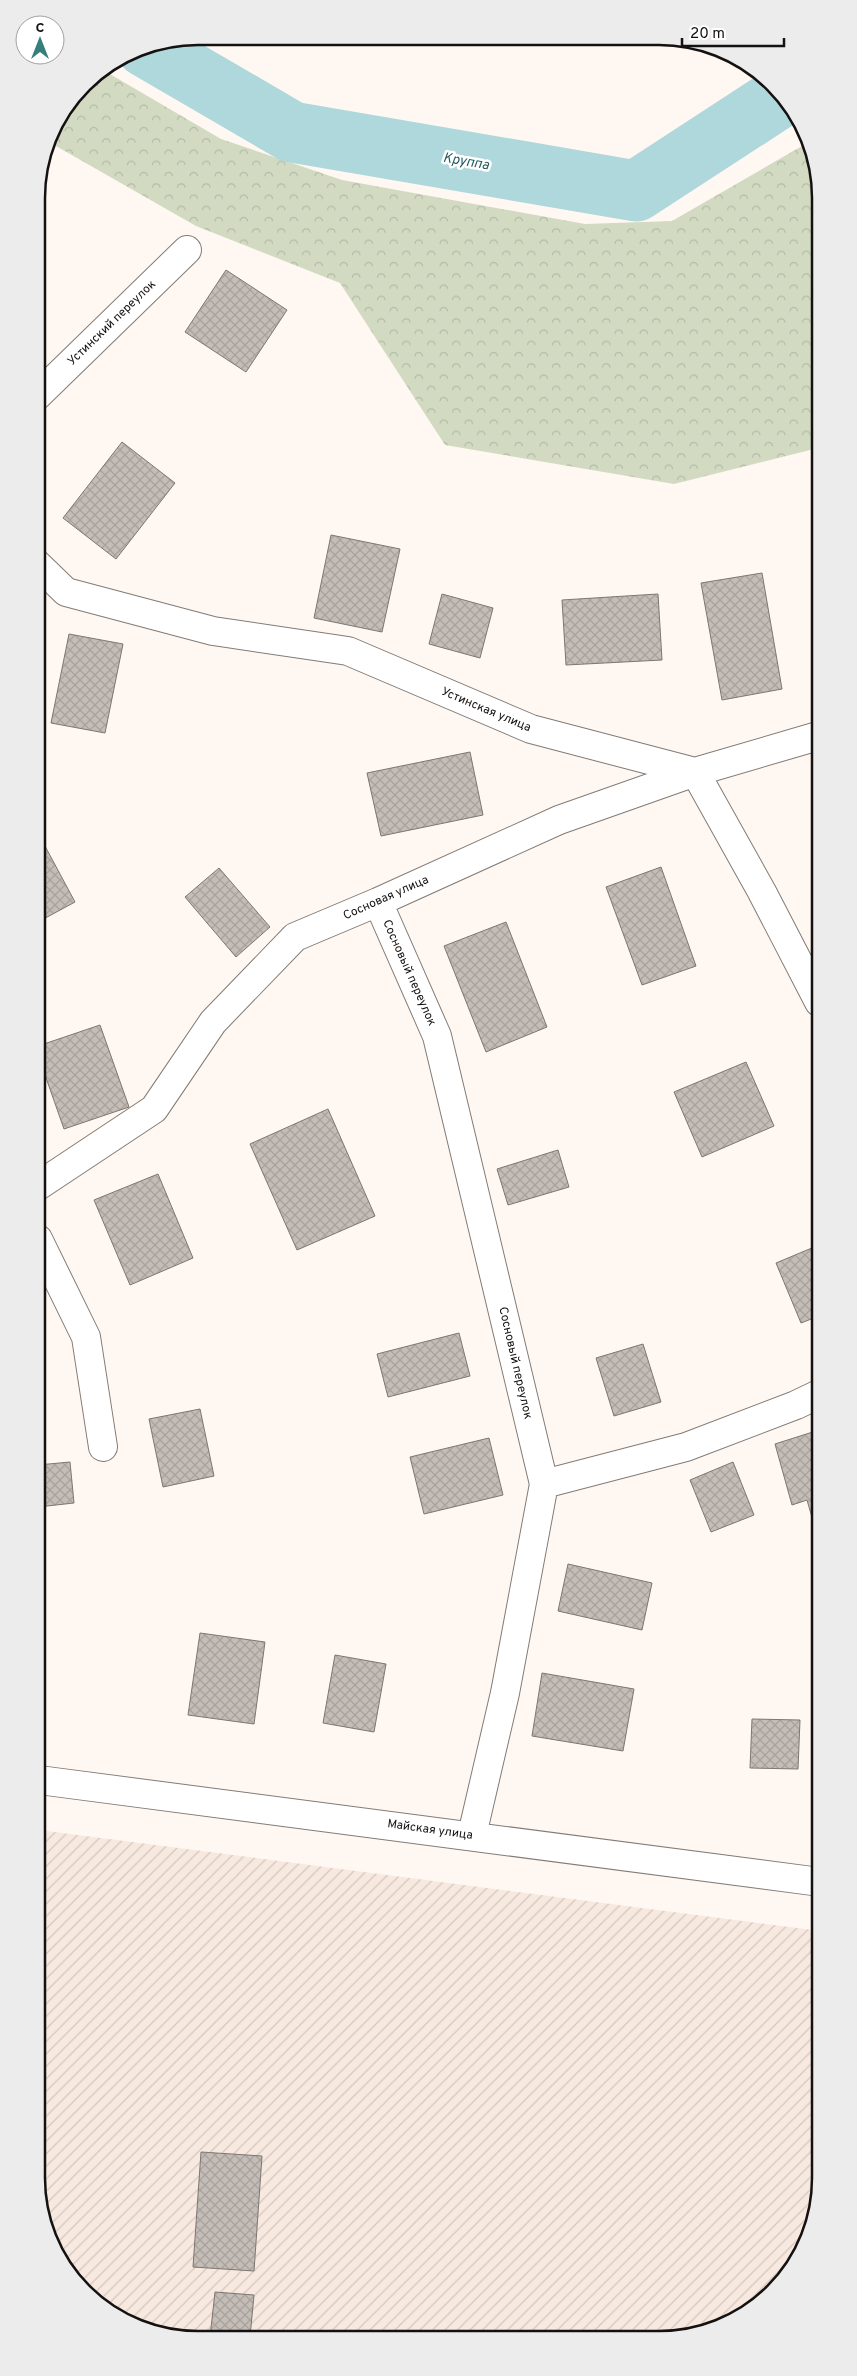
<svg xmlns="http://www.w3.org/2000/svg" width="857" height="2376" font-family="Overpass,sans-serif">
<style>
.industrial{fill:url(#industrial-furrows)}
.forest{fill:url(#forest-crowns)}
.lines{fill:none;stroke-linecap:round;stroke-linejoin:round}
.river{stroke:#aed8db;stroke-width:61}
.building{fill:url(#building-cross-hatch);stroke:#7d7671}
.minor-casing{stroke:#827b76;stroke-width:30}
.tertiary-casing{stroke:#827b76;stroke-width:30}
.minor{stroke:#fff;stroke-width:28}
.tertiary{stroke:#fff;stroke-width:28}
.labels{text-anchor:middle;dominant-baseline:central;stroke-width:5;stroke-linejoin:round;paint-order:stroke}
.street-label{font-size:12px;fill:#141110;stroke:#fff}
.water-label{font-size:14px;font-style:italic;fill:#205a5e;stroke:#fff}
.rim{fill:none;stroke:#141110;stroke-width:2.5}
</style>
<defs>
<pattern id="industrial-furrows" width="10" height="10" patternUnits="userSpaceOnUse" patternTransform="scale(1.25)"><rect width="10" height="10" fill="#f7e9df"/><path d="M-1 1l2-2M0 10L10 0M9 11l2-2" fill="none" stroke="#d3c7be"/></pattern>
<pattern id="forest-crowns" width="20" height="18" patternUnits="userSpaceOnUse" patternTransform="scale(1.25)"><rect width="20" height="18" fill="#d2dbc2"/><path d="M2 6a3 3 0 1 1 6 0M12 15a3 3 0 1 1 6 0" fill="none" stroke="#b3bba6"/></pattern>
<pattern id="building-cross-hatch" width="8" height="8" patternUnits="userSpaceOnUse" patternTransform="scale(1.25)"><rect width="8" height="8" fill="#c4bcb7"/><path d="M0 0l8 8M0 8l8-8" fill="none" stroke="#a8a19c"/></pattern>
</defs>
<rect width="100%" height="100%" fill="#fff7f1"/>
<path class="industrial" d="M39 1830 820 1931V2188L809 2239 781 2284 740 2318 691 2337H167L126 2323 84 2292 58 2258 39 2210Z"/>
<path class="forest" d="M103 70 221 139 342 180 585 224 672 221 809 142 818 166V448L674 484 445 445 340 283 196 226 49 142 53 126 91 77Z"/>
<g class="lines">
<path class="river" d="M146 47 292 132 636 191 782 96"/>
</g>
<path class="building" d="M226 270 287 310 246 372 185 332Z
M122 442 175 483 116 559 63 518Z
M331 535 400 549 382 632 314 618Z
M762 573 782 689 722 700 701 583Z
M442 594 493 608 480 658 429 644Z
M658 594 662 660 566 665 562 600Z
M69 634 123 644 105 733 51 723Z
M470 752 483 815 381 836 367 773Z
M38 833 75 902 38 922Z
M661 867 696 966 642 985 606 887Z
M219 868 270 927 236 957 185 897Z
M506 922 547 1027 486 1052 444 946Z
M100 1025 129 1107 64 1129 38 1055V1046Z
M746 1062 774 1126 702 1157 674 1092Z
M328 1109 375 1216 297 1250 250 1144Z
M558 1150 569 1187 508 1205 497 1169Z
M158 1174 193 1258 130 1285 94 1200Z
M819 1245V1316L801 1323 776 1263Z
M459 1333 470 1376 388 1397 377 1354Z
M643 1344 661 1402 614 1416 596 1358Z
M200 1409 214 1476 163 1487 149 1419Z
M819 1430V1519L813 1521 807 1500 792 1505 775 1444Z
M489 1438 503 1495 424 1514 410 1457Z
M70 1462 74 1503 38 1507V1465Z
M733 1462 754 1515 711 1532 690 1480Z
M568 1564 652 1583 642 1630 558 1611Z
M39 1627H43L39 1660Z
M200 1633 265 1642 254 1724 188 1715Z
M335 1655 386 1664 374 1732 323 1723Z
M542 1673 634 1689 623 1751 532 1736Z
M752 1719 800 1720 798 1769 750 1768Z
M201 2152 262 2156 254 2271 193 2267Z
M215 2292 254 2295 250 2337H210Z"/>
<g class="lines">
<g class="minor-casing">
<path id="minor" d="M37 396 187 250
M37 564 66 592 213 631 348 651 531 729 695 772 762 892 819 1002
M378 902 437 1036 544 1484 505 1693 472 1835
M38 1186 154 1109 213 1022 295 937 378 902 559 820 695 772 818 736
M38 1239 86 1337 103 1447
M544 1484 686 1447 796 1405 819 1394"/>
</g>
<g class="tertiary-casing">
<path id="tertiary" d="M39 1780 820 1882"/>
</g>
<use href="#minor" class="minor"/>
<use href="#tertiary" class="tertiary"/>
</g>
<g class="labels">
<g class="street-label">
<text transform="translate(112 323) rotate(-44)">Устинский переулок</text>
<text transform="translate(486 710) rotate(23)">Устинская улица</text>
<text transform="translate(386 898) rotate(-24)">Сосновая улица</text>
<text transform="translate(409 973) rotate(66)">Сосновый переулок</text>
<text transform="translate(515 1363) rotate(77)">Сосновый переулок</text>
<text transform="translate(430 1830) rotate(8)">Майская улица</text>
</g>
<g class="water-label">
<text transform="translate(466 162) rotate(10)">Круппа</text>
</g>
</g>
<path d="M0 0H857V2376H0ZM198 45H659A153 153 0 0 1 812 198V2178A153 153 0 0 1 659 2331H198A153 153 0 0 1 45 2178V198A153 153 0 0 1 198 45Z" fill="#ececec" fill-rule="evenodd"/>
<path class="rim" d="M198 45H659A153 153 0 0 1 812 198V2178A153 153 0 0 1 659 2331H198A153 153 0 0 1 45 2178V198A153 153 0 0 1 198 45Z"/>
<g transform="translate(40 40)"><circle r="24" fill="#ffffff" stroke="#a1a09f"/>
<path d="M0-4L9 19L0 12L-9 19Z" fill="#367e7a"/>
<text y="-8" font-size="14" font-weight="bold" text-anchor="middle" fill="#141110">С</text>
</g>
<path d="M682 38v8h102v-8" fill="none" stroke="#141110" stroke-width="2.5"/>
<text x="690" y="38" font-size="15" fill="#141110" stroke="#ffffff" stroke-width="4" paint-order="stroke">20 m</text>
</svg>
